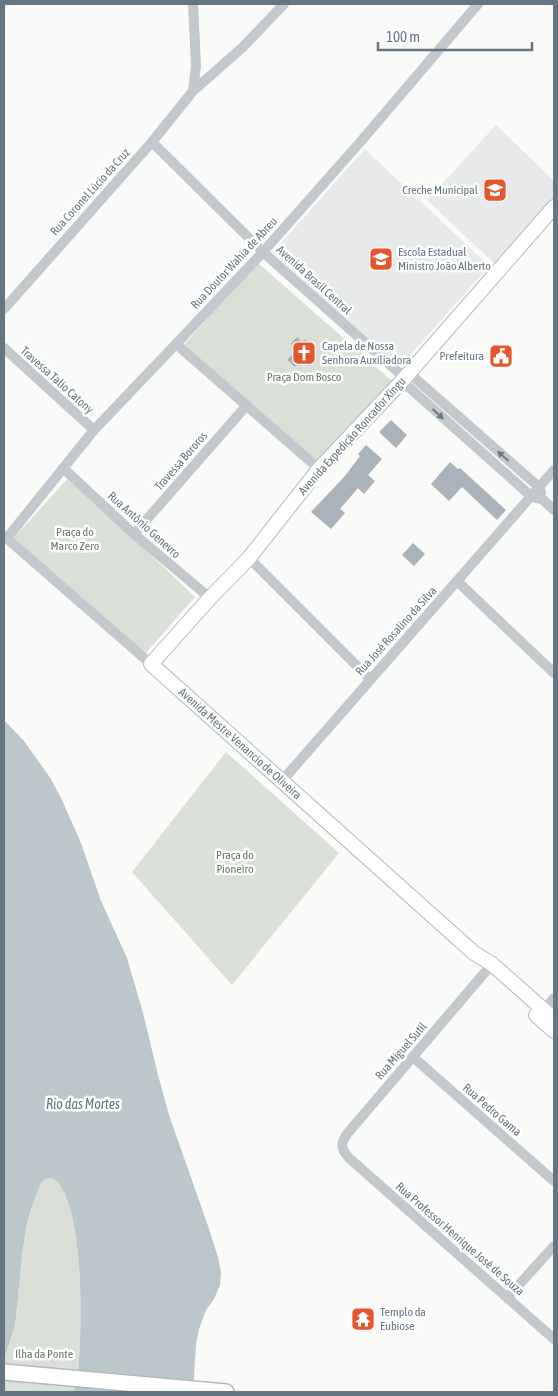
<svg xmlns="http://www.w3.org/2000/svg" width="558" height="1396" font-family="'Asap Condensed',sans-serif">
<style>
.built{fill:#e8e9e9}
.green{fill:#dadfd7}
.water{fill:#bbc7cb}
.building{fill:#aab3b9}
.lines{fill:none;stroke-linecap:round;stroke-linejoin:round}
.secondary-casing{stroke:#b3babf;stroke-width:16}
.primary-casing{stroke:#b5babe;stroke-width:18}
.street{stroke:#c3c8cc;stroke-width:10}
.secondary{stroke:#fff;stroke-width:14}
.primary{stroke:#fff;stroke-width:15}
.oneway{fill:#6a7a87}
.labels{text-anchor:middle;dominant-baseline:central;stroke-width:5;stroke-linejoin:round;paint-order:stroke}
.poi-label{font-size:12px;fill:#657683;stroke:#fff;text-anchor:start}
.street-label{font-size:12px;fill:#657683;stroke:#fff}
.park-label{font-size:12px;fill:#687a64;stroke:#fff}
.water-label{font-size:14px;font-style:italic;fill:#60757c;stroke:#fff}
</style>
<rect width="100%" height="100%" fill="#fafaf8"/>
<path class="built" d="M496 125 554 181V200L496 265 427 200Z
M365 149 489 266 397 370 273 252Z"/>
<path class="green" d="M257 262 392 381 318 464 184 345Z
M69 477 195 597 146 653 13 539Z
M226 752 339 853 232 985 132 872Z
M53 1178C84 1200 82 1321 79 1358 79 1369 76 1381 74 1392H4V1359L15 1326 23 1248 27 1223 33 1203 41 1183 46 1179Z"/>
<path class="water" d="M4 720 24 741 51 779 62 800 81 843 101 901 127 958 143 1013 158 1075 169 1115 208 1226 218 1257 221 1272 220 1285 214 1299 206 1310 199 1329 196 1344 193 1392H74C76 1381 79 1369 79 1358 82 1321 84 1200 53 1178L46 1179 41 1183 33 1203 27 1223 23 1248 15 1326 4 1359Z"/>
<path class="building" d="M297 337 302 342 305 339 315 349 308 357 306 355 295 367 287 360 297 350 291 344Z
M391 420 407 435 396 448 379 432Z
M366 445 382 459 368 475 375 481 364 494 358 488 340 509 345 513 331 529 311 512 345 476 360 456 358 454Z
M450 462 458 469 460 468 506 510 497 520 462 487 449 501 431 484Z
M413 543 425 554 414 566 402 555Z"/>
<g class="lines">
<g class="secondary-casing">
<g id="secondary">
<path id="s1" d="M554 207 402 381 319 469 249 558 210 598 151 664 474 953 492 964 554 1019"/>
<path d="M536 1015 554 1031"/>
</g>
</g>
<g class="primary-casing">
<path id="primary" d="M4 1372 226 1392"/>
</g>
<path class="street" d="M193 4 196 66 193 91
M152 142 263 252 398 372 402 381 532 497 542 499 554 510
M4 309 152 142 193 91 243 47 284 4
M176 344 319 469
M4 348 94 430
M403 373H409L540 488 541 493
M63 468 134 534 210 598
M134 534 247 405
M4 536 151 664
M7 538 94 430 176 344 263 252 362 140 478 4
M249 558 370 679
M457 581 554 673
M281 782 554 470
M492 964 347 1134C340 1144 341 1149 349 1158L554 1339
M540 1014 554 998
M413 1057 554 1181
M507 1298 554 1246"/>
<use href="#secondary" class="secondary"/>
<use href="#primary" class="primary"/>
</g>
<defs><path id="oneway-solid" d="M-6-.8H1V-3.2L6.5 0L1 3.2V.8H-6Z" transform="scale(1.25)"/></defs>
<g class="oneway">
<use href="#oneway-solid" transform="translate(438 414) rotate(42)"/>
<use href="#oneway-solid" transform="translate(503 456) rotate(-139)"/>
</g>
<defs>
<g id="school-square" transform="scale(1.25)"><rect x="-9" y="-9" width="18" height="18" rx="4" fill="#e4572e" stroke="#fff"/><path d="M0-5L7-2L0 1L-7-2ZM-4 1L0 2.5L4 1V4Q0 6-4 4Z" fill="#fff"/></g>
<g id="church-square" transform="scale(1.25)"><rect x="-9" y="-9" width="18" height="18" rx="4" fill="#e4572e" stroke="#fff"/><path d="M-1.2-6h2.4v3.5h3.3v2.4h-3.3V6h-2.4V-.1h-3.3v-2.4h3.3Z" fill="#fff"/></g>
<g id="civic-square" transform="scale(1.25)"><rect x="-9" y="-9" width="18" height="18" rx="4" fill="#e4572e" stroke="#fff"/><path d="M-.6-6.5H3V-4.5H.6V-3L4-1V1h2V6H-6V1h2V-1L-.6-3ZM-1.2 2.5V6h2.4V2.5Z" fill="#fff"/></g>
<g id="temple-square" transform="scale(1.25)"><rect x="-9" y="-9" width="18" height="18" rx="4" fill="#e4572e" stroke="#fff"/><path d="M0-6L5-2H3V0L6.5 2.5H4V6H1.5V3h-3V6H-4V2.5H-6.5L-3 0V-2H-5Z" fill="#fff"/></g>
</defs>
<g fill-rule="evenodd">
<use href="#school-square" x="495" y="190"/>
<use href="#school-square" x="381" y="259"/>
<use href="#church-square" x="304" y="353"/>
<use href="#civic-square" x="501" y="356"/>
<use href="#temple-square" x="363" y="1319"/>
</g>
<g class="labels">
<g class="poi-label">
<text x="478" y="190" text-anchor="end">Creche Municipal</text>
<text x="398" y="252">Escola Estadual<tspan x="398" dy="14">Ministro João Alberto</tspan></text>
<text x="322" y="346">Capela de Nossa<tspan x="322" dy="14">Senhora Auxiliadora</tspan></text>
<text x="484" y="356" text-anchor="end">Prefeitura</text>
<text x="380" y="1312">Templo da<tspan x="380" dy="14">Eubiose</tspan></text>
</g>
<g class="street-label">
<text transform="translate(90 192) rotate(-48)">Rua Coronel Lúcio da Cruz</text>
<text transform="translate(234 263) rotate(-47)">Rua Doutor Wahia de Abreu</text>
<text transform="translate(314 280) rotate(42)">Avenida Brasil Central</text>
<text transform="translate(57 380) rotate(42)">Travessa Talio Catony</text>
<text transform="translate(352 436) rotate(-48)">Avenida Expedição Roncador Xingu</text>
<text transform="translate(181 461) rotate(-49)">Travessa Bororos</text>
<text transform="translate(144 525) rotate(42)">Rua Antônio Genevro</text>
<text transform="translate(396 631) rotate(-48)">Rua José Rosalino da Silva</text>
<text stroke="none"><textPath href="#s1" startOffset="729">Avenida Mestre Venancio de Oliveira</textPath></text>
<text transform="translate(401 1051) rotate(-49)">Rua Miguel Sutil</text>
<text transform="translate(492 1110) rotate(41)">Rua Pedro Gama</text>
<text transform="translate(460 1239) rotate(41)">Rua Professor Henrique José de Souza</text>
</g>
<g class="park-label">
<text x="304" y="377">Praça Dom Bosco</text>
<text x="75" y="532">Praça do<tspan x="75" dy="14">Marco Zero</tspan></text>
<text x="235" y="855">Praça do<tspan x="235" dy="14">Pioneiro</tspan></text>
<text x="44" y="1354">Ilha da Ponte</text>
</g>
<g class="water-label">
<text x="83" y="1104">Rio das Mortes</text>
</g>
</g>
<rect width="558" height="1396" fill="none" stroke="#657683" stroke-width="10"/>
<path d="M378 42v8h154v-8" fill="none" stroke="#657683" stroke-width="2.5"/>
<text x="386" y="42" font-size="15" fill="#657683" stroke="#ffffff" stroke-width="4" paint-order="stroke">100 m</text>
</svg>
